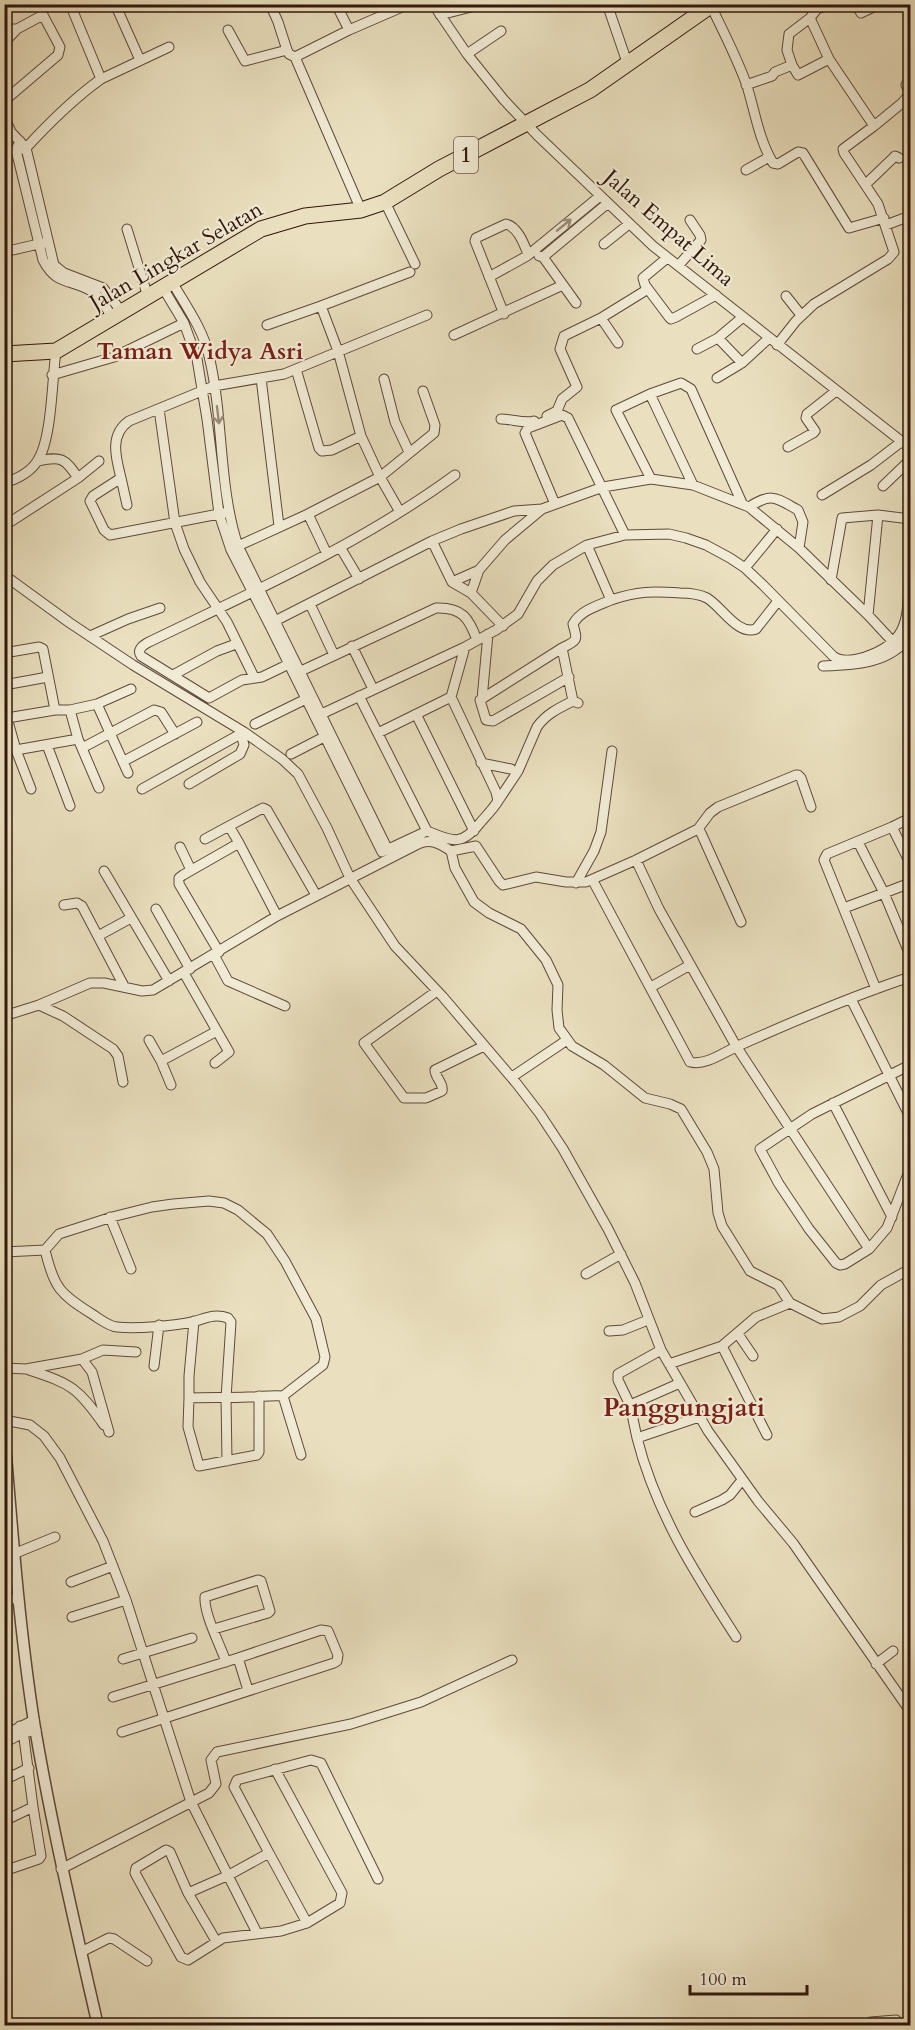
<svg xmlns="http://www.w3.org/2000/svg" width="915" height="2030" font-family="Cardo,serif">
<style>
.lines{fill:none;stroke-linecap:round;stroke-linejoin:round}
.minor-casing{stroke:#5f493a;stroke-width:11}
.tertiary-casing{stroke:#5f493a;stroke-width:13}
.trunk-casing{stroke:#31170d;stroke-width:17}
.minor{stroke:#f1ebd5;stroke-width:9}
.tertiary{stroke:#f1ebd5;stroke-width:10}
.trunk{stroke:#eae0bf;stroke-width:15}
.oneway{stroke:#9b8c7b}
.labels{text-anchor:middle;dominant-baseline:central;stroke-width:4.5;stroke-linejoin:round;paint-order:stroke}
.shield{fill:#f1ebd5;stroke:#6b5749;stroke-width:1.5}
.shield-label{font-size:21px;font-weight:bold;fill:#31170d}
.street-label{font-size:22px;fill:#31170d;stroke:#f1ebd5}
.neighbourhood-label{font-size:24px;font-weight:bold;fill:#7a1f14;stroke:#f1ebd5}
.quarter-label{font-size:26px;font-weight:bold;fill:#7a1f14;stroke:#f1ebd5}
</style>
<rect width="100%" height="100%" fill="#eae0bf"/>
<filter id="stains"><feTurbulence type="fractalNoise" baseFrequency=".00333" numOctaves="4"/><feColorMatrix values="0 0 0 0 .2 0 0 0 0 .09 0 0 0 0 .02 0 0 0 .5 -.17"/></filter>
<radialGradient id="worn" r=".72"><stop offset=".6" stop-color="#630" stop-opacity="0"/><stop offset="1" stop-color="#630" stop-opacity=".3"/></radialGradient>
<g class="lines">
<g class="minor-casing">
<path id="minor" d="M70 4 101 79 169 47
M115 4 140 60
M270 4 278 22 287 50
M336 4 349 30
M433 4 467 54 504 100 537 135 653 246 910 448
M607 4 628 65
M856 4 861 13 880 4
M711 6C723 31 736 56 746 83 755 110 758 138 773 163L778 164 798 152 803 153 849 228 884 218
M440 15 483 4
M4 29H17
M228 30 245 61 287 50 289 54 295 57 361 210
M4 43 17 29 43 15 60 47 58 55 4 101
M467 54 501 31
M910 55V54
M295 57 349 30 409 4
M792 65 798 75 829 59
M746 85 772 76 775 72 792 65 787 50 789 34 810 18 817 9 831 4
M4 116 11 132 26 148 54 265 64 273 103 288 122 312
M874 126 902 103 908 96 909 91 906 85 910 78
M20 141 16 150 43 260C57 287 71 278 93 292 101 297 107 310 113 318
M21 149 26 148C49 123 73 99 101 79
M746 170 769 157
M866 184 892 159 895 156 899 158
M385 202 415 264
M886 225 910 216
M127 229 148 297
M604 244 629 224
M4 252 43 243
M539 256 543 257 576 303
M543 257 608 203
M667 258 643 278 645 285 669 317 671 319 676 317 716 295
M678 266 701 240 700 235 690 220
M489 277 527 256 600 196
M172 282C186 306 203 329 209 356 224 418 218 485 238 546L388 850
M163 288 184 323 197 359 207 419 219 514 231 550 269 624 382 852 427 831 359 696
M786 296 801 315
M321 306 410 272
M504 314 475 241 476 238 506 224C518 227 524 244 528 254
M601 318 618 343
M267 325 321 306 338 351 361 436 380 477 400 512
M454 335 563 285
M718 338 742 363
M777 345 796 321 814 304 888 259 894 252 878 204 844 153 843 149 874 126 829 59 810 18
M697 349 718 338 743 317
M296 369 319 448 322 451 332 450 361 436
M52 375 114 357 184 323
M261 378 279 526
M717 378 742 363 768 339
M384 379 395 422 409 452
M650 394 693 485
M159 409 175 523 184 549 200 582 227 622 254 677
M547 416 557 411 562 399 577 387 560 349 564 336 601 318 648 289
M501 419C512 419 525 424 534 421
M788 447 813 433 815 431 806 418 807 414 836 391
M38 461C61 456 65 458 78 478L99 461
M121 478 127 505
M651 479 616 410 650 394 681 383 691 389 742 503
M4 483C17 479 31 472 38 460 52 438 52 379 56 351
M883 486 910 460
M822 495 871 465 901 442
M555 504 525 433 528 428 562 415 568 418 625 535
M749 507C772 492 776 498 798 510L803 522 799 548
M224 513 110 535 104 530 90 501 93 496 121 478C116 458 109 435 129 421L214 386 284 374 427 315
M308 514 327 554
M4 526 78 478
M432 541 452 582 471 593 503 626
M238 546 308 514 380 477 434 433 435 425 423 391
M340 547 359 579
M745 568 777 529
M4 575 70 623 133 665 244 732 282 759 298 774 327 828 350 878 395 946 443 997 517 1084 540 1114 563 1149 608 1229 635 1283 661 1350 708 1431 758 1501 793 1543 910 1711
M831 580 842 518 878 515
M452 582 479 570
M471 593 479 570 505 540 542 509
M611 600C638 591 652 591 680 593 689 593 699 594 707 598 722 607 738 636 756 629L778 601
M310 604 334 655
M868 615 878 515 910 519
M269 624 432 541 461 529 514 511 542 509 603 487 651 479 693 485 749 507 799 548 868 615 894 643
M90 636 128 619 160 608
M352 646 373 689
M562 648 480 700 486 720 493 721 569 677
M4 653 39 647 43 649 55 710
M293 662 262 677 242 680 209 698 141 656C137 650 142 646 147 643 252 592 361 544 455 475
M823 666C854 665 891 664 910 635
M301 671 436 608C462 607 469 618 477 640
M173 675 217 651 236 644
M4 685 48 677
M451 697 465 647
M482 699 488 634
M578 703 573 701 562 648C579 640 577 640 573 624 581 610 597 606 611 600L587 545
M97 704 128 773
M70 710 97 704 131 689
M416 714 474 831
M4 716 7 718 55 710H70L78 739 99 788
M315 717 465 647 496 630 518 614 537 581 553 565 587 545 625 535 669 534 686 538 706 545 730 558 745 568 763 585 833 656C842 663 855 660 865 657 915 640 906 612 910 566
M7 718 16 750 31 789
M255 724 306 699
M378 733 451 697 496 792 498 801C493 809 486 816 480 823 461 847 452 841 427 831
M47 745 70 806
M82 748 154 710 161 712 175 734
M16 750 78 739
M291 754 324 737
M124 761 197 722
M481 763 511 769
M189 784 240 754 244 745 241 734
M142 789 244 732
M498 801 518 771 537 727C546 714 559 708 573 701
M4 808 6 811
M910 818 892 827 910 863
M229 826 263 808 267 810 316 895
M698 829 710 813 718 807 796 775H798L801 778 811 807
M205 839 229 826 239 843
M180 847 191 870
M451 851 476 846 499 881 503 885 536 877 566 882H586L636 860 659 909 736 1046 869 1249 887 1228 910 1169
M636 860 698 829 701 833 741 922
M104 871 169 981
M593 881 690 1062C706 1066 724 1052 738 1046 794 1021 852 996 910 977
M576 883 594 851 601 832 612 751
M910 883 884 893 910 955
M64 905 77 903 82 906 124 986
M844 908 884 893 858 842
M156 909 190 969
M98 936 131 918
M219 952 179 884V878L183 875 239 843 277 916
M214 955 228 981 285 1006
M651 987 690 965
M876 989 824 860 827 854 892 827
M437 991 364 1043 404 1098H426L442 1091C444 1083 435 1078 435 1070L484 1046
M851 999 910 1117
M39 1005 63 1016 113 1049 118 1056 123 1082
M4 1016 39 1005 90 983H104L142 991 153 990 277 916 418 844C431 838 440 844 451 851L455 868 474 902 489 913 521 929 546 960 558 985 557 1010 559 1028 572 1046 604 1065 645 1098 670 1104 681 1109 707 1152 714 1169 718 1213 722 1226 750 1271 778 1285 790 1303
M149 1040 161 1061 217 1031 184 973
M161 1061 171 1085
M215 1063 229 1052 217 1031
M512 1077 567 1040
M833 1103 892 1217
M110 1217 131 1269
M869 1249 845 1264 840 1265 836 1263 809 1229 779 1184 760 1149 812 1114 910 1065
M45 1250 59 1234 112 1217 152 1207 173 1204 209 1201 224 1203 238 1210 267 1234 285 1261 316 1319 325 1357 323 1365 283 1396C271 1395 260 1397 248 1397 228 1398 208 1397 189 1398L188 1427 199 1466 257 1455 259 1452V1396
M4 1252 45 1250C54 1288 60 1294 92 1314 100 1319 108 1326 117 1327 136 1329 173 1326 192 1322 204 1319 214 1313 228 1318L231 1322 226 1398 227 1461
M586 1274 621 1254
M609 1331 623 1330 648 1320
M738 1334 753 1356
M722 1346 767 1435
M82 1359 103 1350 136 1352
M669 1364 722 1346 756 1317 790 1303 822 1319 839 1317 860 1306 881 1285 910 1269
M154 1366 159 1325
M4 1368 26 1369 82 1359 92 1372 109 1432
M29 1370C72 1384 78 1388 104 1425
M283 1396 301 1455
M189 1398V1376L194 1321
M630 1405 618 1380V1374L661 1350
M699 1417 637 1438C656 1513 695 1573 736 1637
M4 1420 30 1425 44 1436 60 1458 103 1541 126 1600 191 1802 257 1933
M637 1438 630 1405 680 1383
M695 1512 722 1500 730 1495 742 1480
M16 1553 55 1537
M71 1582 113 1566
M4 1602 18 1597
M72 1617 126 1600
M214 1629 268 1613 270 1611 261 1581 258 1580 205 1597C204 1615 220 1644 226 1662
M238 1658 248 1690
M123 1659 192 1638
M876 1664 893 1651
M113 1697 238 1658 321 1630 328 1631 338 1655 337 1661 334 1663 122 1732
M4 1735 34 1720
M4 1743 23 1733 36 1730
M4 1780 29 1768
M4 1821 33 1807 24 1738 20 1726
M269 1853 307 1923
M61 1869 209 1793 216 1784 211 1760 217 1752 351 1724 421 1702 512 1660
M4 1871 39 1859 41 1856 33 1807
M188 1893 229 1875 269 1853 234 1787 237 1780 311 1760 321 1763 378 1879
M216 1941 188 1893 170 1852 166 1850 136 1868 135 1873 181 1957 188 1960 223 1938 281 1931 307 1923 340 1903 342 1893 275 1769
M81 1952 109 1938 114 1939 147 1961
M866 2026 871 2022 896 2020"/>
</g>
<g class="tertiary-casing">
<path id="tertiary" d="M4 1431C12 1528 19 1626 34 1722 51 1824 75 1925 98 2026"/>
</g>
<g class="trunk-casing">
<path id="trunk" d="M4 354 56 351 261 229 305 216 361 210 385 202 439 169 590 90 713 4"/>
</g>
<use href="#minor" class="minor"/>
<use href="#tertiary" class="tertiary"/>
<use href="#trunk" class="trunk"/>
</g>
<defs><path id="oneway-shaft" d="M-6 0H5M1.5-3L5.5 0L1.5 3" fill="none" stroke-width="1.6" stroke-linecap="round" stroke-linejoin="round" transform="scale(1.5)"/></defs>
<g class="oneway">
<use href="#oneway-shaft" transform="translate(564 225) rotate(-39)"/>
<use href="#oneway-shaft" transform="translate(218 415) rotate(83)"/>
</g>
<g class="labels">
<rect class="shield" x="454" y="137" width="24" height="36" rx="4.5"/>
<g class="shield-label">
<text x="466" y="155">1</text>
</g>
<g class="street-label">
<text transform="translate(669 228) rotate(41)">Jalan Empat Lima</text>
<text transform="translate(176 256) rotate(-30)">Jalan Lingkar Selatan</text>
</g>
<g class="neighbourhood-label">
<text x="200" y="351">Taman Widya Asri</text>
</g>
<g class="quarter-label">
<text x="684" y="1407">Panggungjati</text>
</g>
</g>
<rect width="915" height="2030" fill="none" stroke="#eae0bf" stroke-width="24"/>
<rect x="6" y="6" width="903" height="2018" fill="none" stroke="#31170d" stroke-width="3"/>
<rect x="12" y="12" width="891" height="2006" fill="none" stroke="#31170d" stroke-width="1.5"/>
<path d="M690 1985v9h117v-9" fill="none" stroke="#31170d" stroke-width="3"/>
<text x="699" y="1985" font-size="18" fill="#31170d" stroke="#f1ebd5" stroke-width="4.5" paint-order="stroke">100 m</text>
<rect width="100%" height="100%" filter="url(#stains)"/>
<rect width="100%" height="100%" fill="url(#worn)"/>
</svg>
